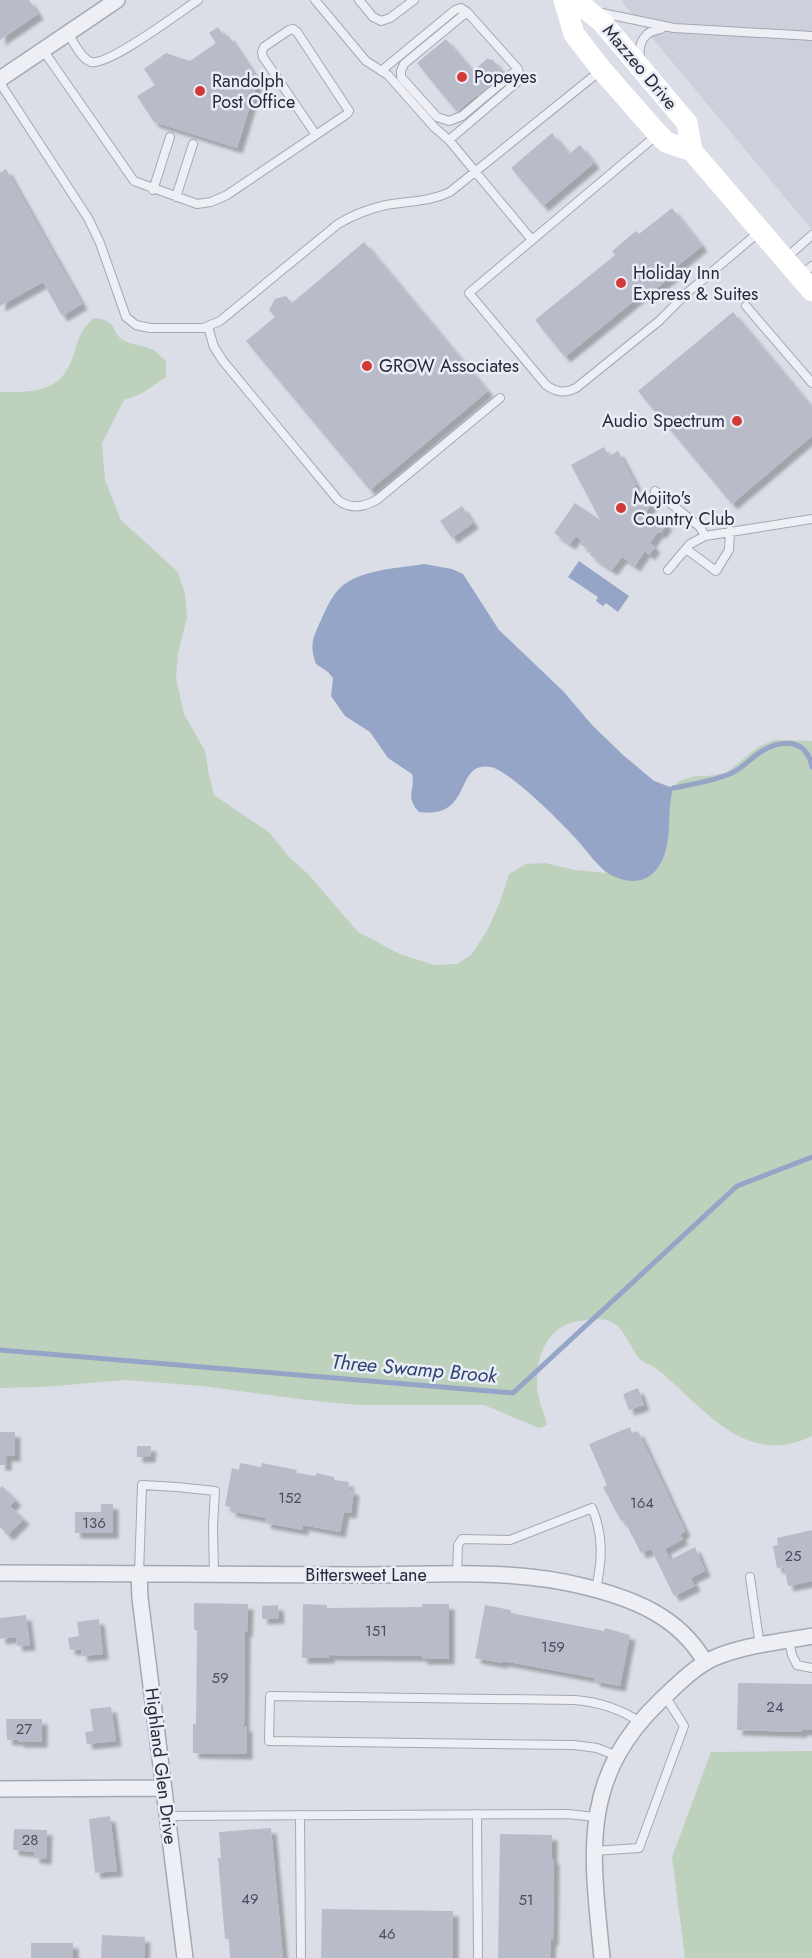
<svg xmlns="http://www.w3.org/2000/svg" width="812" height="1958" font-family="Jost,sans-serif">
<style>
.built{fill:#cdd0db}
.green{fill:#bed1bc}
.water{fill:#94a5c8}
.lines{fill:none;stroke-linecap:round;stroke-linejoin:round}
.stream{stroke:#94a5c8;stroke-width:5}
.building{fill:#b8bcc9;filter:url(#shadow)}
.service-casing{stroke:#a4a8b3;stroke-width:10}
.minor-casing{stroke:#a4a8b3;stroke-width:18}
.service{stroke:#eeeff5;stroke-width:8}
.minor{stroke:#eeeff5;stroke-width:15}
.secondary{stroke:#fff;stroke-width:21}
.poi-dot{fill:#d23a3a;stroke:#eaedf4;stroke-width:2}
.labels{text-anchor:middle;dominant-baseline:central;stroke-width:5;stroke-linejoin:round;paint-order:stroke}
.number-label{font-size:15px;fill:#4a4e60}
.street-label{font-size:18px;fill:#252a3d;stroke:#eaedf4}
.poi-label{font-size:18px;fill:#252a3d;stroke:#eaedf4;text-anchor:start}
.water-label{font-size:20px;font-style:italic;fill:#2e4272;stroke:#eaedf4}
</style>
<defs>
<filter id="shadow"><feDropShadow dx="5.5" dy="5.5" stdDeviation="1.5" flood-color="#0004"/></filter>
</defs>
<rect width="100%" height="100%" fill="#dbdee6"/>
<path class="built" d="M621 0H812V230L623 3Z"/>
<path class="green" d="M94 318C119 320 110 332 123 340 131 345 142 345 151 349 157 351 161 357 166 361V377L141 394 124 400 102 443 105 480 121 520 178 572 185 594 187 618 178 653 176 678 184 714 205 751 209 775 214 795 270 833 288 856 308 874 358 932 400 954 434 965 457 964 471 955 487 931 500 902 509 874 526 864 545 863 575 870 607 873 634 881 669 825 670 800 673 788 679 781 695 776H707L726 773 758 747 774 740 812 741V1436C753 1465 715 1421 675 1385 670 1380 664 1374 658 1370 652 1365 643 1363 639 1358 630 1348 626 1332 615 1324 604 1317 592 1319 580 1321 545 1324 533 1364 538 1394 540 1405 545 1414 547 1425L539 1428 484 1405H358L307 1400 202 1386 126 1380 43 1387 0 1388V392C34 392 63 393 74 353 78 339 82 327 94 318Z
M812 1751V1958H685L672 1857 711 1752Z"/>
<path class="water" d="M579 561 629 596 618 612 606 603 603 606 596 601 598 597 568 577Z
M424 564 452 569 463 574 499 630 564 692 592 725 622 754 654 781 673 788C667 810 672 834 664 856 654 882 634 887 609 874 599 868 586 850 578 841 564 825 510 771 491 767 453 760 475 819 419 812 404 795 416 791 412 774L388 758 370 732 345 716 331 696 333 678 328 672 316 664C309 645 313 638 321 620 326 609 331 597 340 588 358 570 399 568 424 564Z"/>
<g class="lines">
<path class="stream" d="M673 788C693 784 714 781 732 773 743 768 752 757 762 751 784 738 807 740 812 767
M0 1350 513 1393 737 1186 812 1157"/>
</g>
<path class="building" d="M0 0H29L38 14 0 40Z
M218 27 225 37 228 35 258 80 237 148 154 122 137 96 155 85 144 69 166 53 190 61 216 43 209 33Z
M446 39 473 71 488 58 490 60 492 59 501 70 499 72 501 73 493 80 496 83 478 97 477 95 457 112 417 63Z
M552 133 569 154 580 145 594 163 543 206 511 168Z
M6 169 82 304 62 316 43 282 0 306V173Z
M672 208 702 246 670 272 673 275 648 295 645 292 565 357 535 320 615 255 612 251 636 231 639 234Z
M364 242 488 391 370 490 246 341 275 317 269 310 275 299 286 296 292 303Z
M733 312 812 407V436L732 504 638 391Z
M604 447 609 456 618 451 636 485 632 488 640 503 644 498 652 503 646 512 655 519 657 517 667 524 661 533 658 532 650 543 655 547 649 555 645 551 635 566 622 557 612 570 590 555 592 552 579 543 582 541 576 536 570 544 554 533 575 503 600 520 571 465Z
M462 506 473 523 452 538 440 521Z
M638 1388 644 1405 629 1410 623 1394Z
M630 1427 632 1433 638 1431 685 1531 680 1535 683 1539 665 1549 670 1560 695 1547 705 1571 691 1578 695 1586 674 1596 651 1549 641 1553 624 1520 621 1521 603 1487 607 1485 589 1444Z
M0 1432H15V1456H6V1465H0Z
M137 1446H151L150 1457H137Z
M240 1463 261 1467 262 1463 297 1470 296 1473 316 1476V1473L334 1477V1480L349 1482 348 1489 354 1490 351 1513 344 1512 340 1532 303 1525V1530L265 1523 266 1518 230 1511 231 1507 225 1506 232 1468 239 1470Z
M2 1486 16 1500 10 1506 24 1519 8 1535 0 1527V1488Z
M101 1504H113V1533H75V1512H101Z
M812 1530V1581L788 1586 784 1567 777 1568 773 1546 778 1545 777 1538Z
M194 1603 248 1604 247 1632 245 1631 244 1726H247V1754L193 1753V1724H196L197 1630H194Z
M303 1604 327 1605V1608L422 1607V1604H449V1659H422V1656L329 1655V1658H302Z
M278 1605 279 1618 262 1619V1606Z
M485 1605 511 1610V1613L604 1631 605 1628 630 1635 620 1686 594 1681 595 1678 503 1661 502 1663 475 1658Z
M26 1615 30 1645 17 1646 16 1637 0 1639V1618Z
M99 1619 103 1654 82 1656 81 1649 70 1650 68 1638 79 1636 77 1622Z
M738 1683 812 1684V1730H802V1732L737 1730Z
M111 1707 116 1741 87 1744 85 1732 93 1731 90 1709Z
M6 1719H42V1742H18V1740H7Z
M110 1816 117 1871 95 1873 89 1819Z
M271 1828 283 1958H230L229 1939H225L218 1858H221L219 1832Z
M14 1829 47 1830 46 1859 34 1858V1852L13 1850Z
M500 1834 552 1835V1859H554L553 1940H551L550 1958H498Z
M322 1909 453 1911V1958H321Z
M102 1935 145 1937 144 1958H101Z
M31 1943H73V1958H31Z"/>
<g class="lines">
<g class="service-casing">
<path id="service" d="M315 0 366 61 388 75 435 128 449 140 532 240
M359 0 373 17 381 21 390 18 414 0
M467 12 404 64 401 71V77L437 117 449 121 462 116 518 69
M602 13 674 28 812 36
M68 33C73 41 81 59 91 62 109 66 180 12 198 0
M43 50 134 181 197 204 211 202 227 195 347 114 349 111 297 32 293 29 289 30 264 47 262 52 263 57 316 135
M640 58C638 43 644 31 661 29
M381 71 455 10 461 8 467 12 518 69 520 77 516 83 449 140
M0 83 88 218 100 243 126 317 136 325 150 328H203L220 321 338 224C353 215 368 209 386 205 408 201 429 202 450 192L600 71
M657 135 469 293 546 385C556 392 564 394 576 388L659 321 687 293 759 232
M153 190 170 137
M176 197 193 144
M786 258 812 235
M801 275 812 266
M746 306 812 383
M208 327 214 347 223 361 338 500C351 510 365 507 378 499L500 398
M655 491 700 527 705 536
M686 549 716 571 729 550 730 531
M668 570 690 544 705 536 812 519
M139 1574 142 1485 177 1487 215 1491 213 1526 214 1574
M457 1575 458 1545 462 1539 510 1540 592 1508C604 1536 602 1561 596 1589
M750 1577 760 1646
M789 1641 792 1655 797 1665 812 1668
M617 1756 597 1748 574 1745 269 1741 270 1696 575 1700C599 1702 619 1708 640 1722
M477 1814 478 1958
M300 1815 301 1958
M167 1816 568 1814 595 1817
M593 1851 639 1848 684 1726 665 1696"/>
</g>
<g class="minor-casing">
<path id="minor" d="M0 79 117 0
M0 1573C120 1574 240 1574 360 1575 433 1575 510 1568 582 1586 632 1598 679 1616 705 1662
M139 1574 140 1598 185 1958
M0 1789 164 1788
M602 1958C592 1855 578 1779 661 1700 677 1685 694 1667 714 1658 744 1645 780 1642 812 1636"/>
</g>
<use href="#service" class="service"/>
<use href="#minor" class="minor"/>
<path class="secondary" d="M564 0 574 34 601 69 658 134 666 142 692 151 812 291
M565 2 586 9 602 22 687 123 692 151"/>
</g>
<g class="poi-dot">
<circle cx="462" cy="77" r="6"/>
<circle cx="200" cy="91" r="6"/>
<circle cx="621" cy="283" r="6"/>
<circle cx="367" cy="366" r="6"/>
<circle cx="737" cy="421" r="6"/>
<circle cx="621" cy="508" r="6"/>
</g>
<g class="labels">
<g class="number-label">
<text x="290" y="1498">152</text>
<text x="642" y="1503">164</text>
<text x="94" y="1523">136</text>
<text x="793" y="1556">25</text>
<text x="376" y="1631">151</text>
<text x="553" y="1647">159</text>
<text x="220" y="1678">59</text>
<text x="775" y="1707">24</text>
<text x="24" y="1729">27</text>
<text x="30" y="1840">28</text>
<text x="250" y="1899">49</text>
<text x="526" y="1900">51</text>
<text x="387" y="1934">46</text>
</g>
<g class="street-label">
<text transform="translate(640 67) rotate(50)">Mazzeo Drive</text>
<text x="366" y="1575">Bittersweet Lane</text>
<text transform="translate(161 1766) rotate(83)">Highland Glen Drive</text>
</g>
<g class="poi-label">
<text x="474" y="77">Popeyes</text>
<text x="212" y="81">Randolph<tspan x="212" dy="21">Post Office</tspan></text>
<text x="633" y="273">Holiday Inn<tspan x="633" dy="21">Express &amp; Suites</tspan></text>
<text x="379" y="366">GROW Associates</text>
<text x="725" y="421" text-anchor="end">Audio Spectrum</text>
<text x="633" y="498">Mojito's<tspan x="633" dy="21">Country Club</tspan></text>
</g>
<g class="water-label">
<text transform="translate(414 1369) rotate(5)">Three Swamp Brook</text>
</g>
</g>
</svg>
